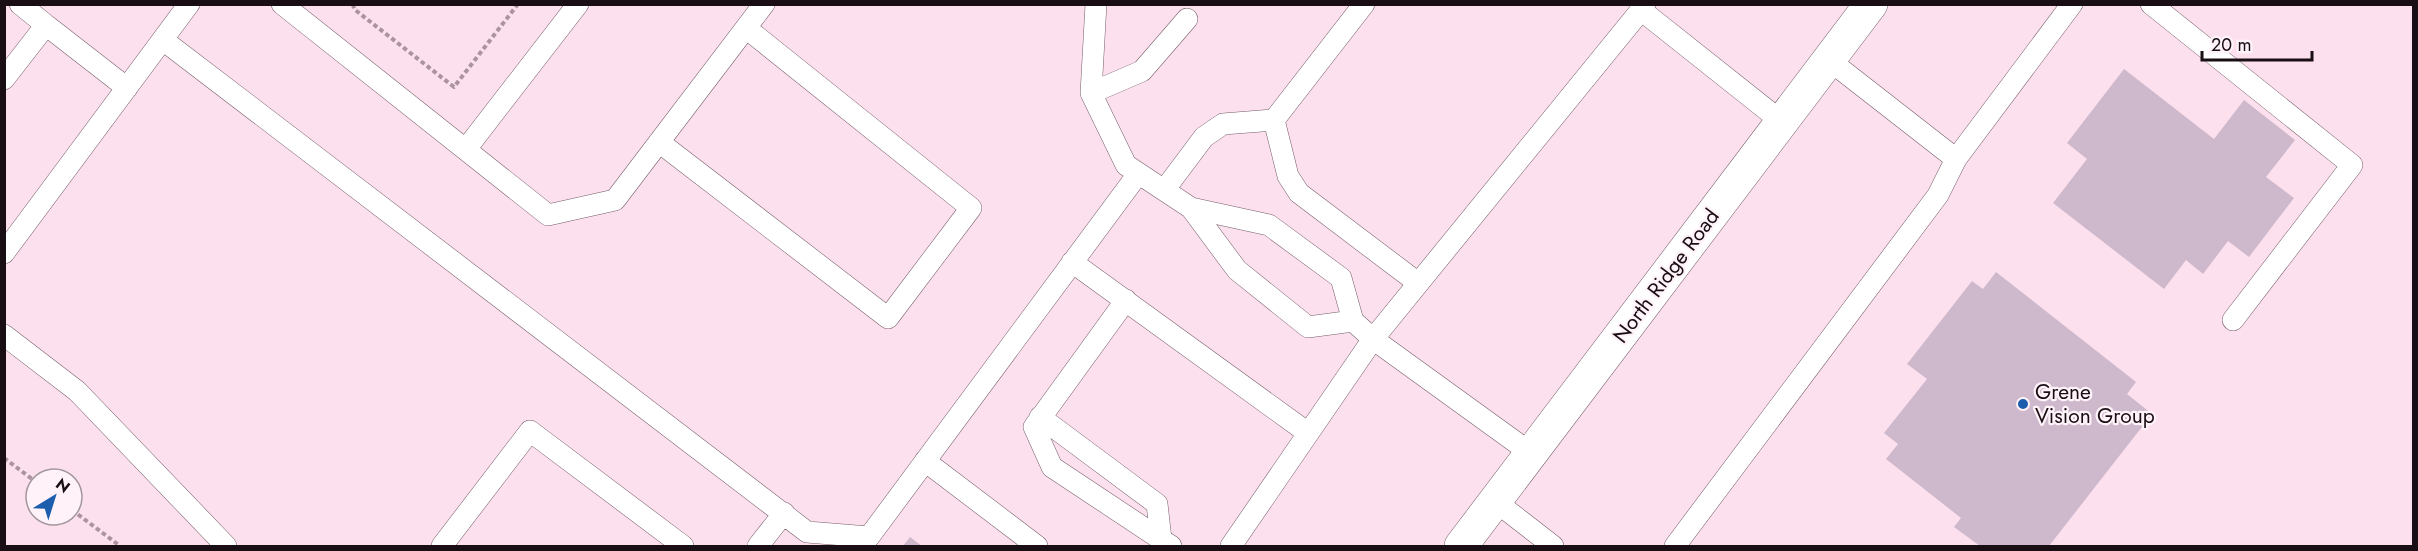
<svg xmlns="http://www.w3.org/2000/svg" width="2418" height="551" font-family="Jost,sans-serif">
<style>
.building{fill:#ceb8cc}
.lines{fill:none;stroke-linecap:round;stroke-linejoin:round}
.service-casing{stroke:#755d69;stroke-width:22}
.secondary-casing{stroke:#755d69;stroke-width:34}
.path{stroke:#ab949f;stroke-width:4;stroke-dasharray:4.5 3;stroke-linecap:butt}
.service{stroke:#fff;stroke-width:21}
.secondary{stroke:#fff;stroke-width:33}
.poi-dot{fill:#1c5dad;stroke:#fff3f9;stroke-width:2}
.labels{text-anchor:middle;dominant-baseline:central;stroke-width:4.5;stroke-linejoin:round;paint-order:stroke}
.street-label{font-size:21px;fill:#180e13;stroke:#fff3f9}
.poi-label{font-size:21px;fill:#180e13;stroke:#fff3f9;text-anchor:start}
</style>
<rect width="100%" height="100%" fill="#fde0ee"/>
<path class="building" d="M2124 69 2214 139 2244 100 2295 140 2266 177 2294 198 2249 257 2228 241 2203 274 2186 260 2164 289 2053 203 2087 159 2067 143Z
M1996 272 2136 382 2127 394 2152 414 2049 546H1980L1954 527 1961 518 1886 459 1898 444 1884 433 1927 379 1907 364 1972 281 1983 289Z
M910 537 922 546H903Z"/>
<g class="lines">
<g class="service-casing">
<path id="service" d="M20 4 46 25
M282 4 548 215 615 200 764 4
M1096 4 1091 93 1126 165 1191 208 1237 270 1308 327 1353 321
M1645 4 1641 10 1782 122
M2151 4 2352 165 2233 320
M163 40 807 532 869 537 1138 174
M4 79 46 25 127 88
M1091 93 1142 71 1187 19
M1274 120 1288 176 1299 193 1418 283
M659 142 888 318 971 208 746 28
M466 149 578 4
M1956 159 2072 4
M1165 189 1204 137 1223 124 1274 120 1364 4
M1191 208 1269 225 1341 278 1353 321 1373 339 1532 454
M4 253 189 4
M1072 262 1308 433
M1126 300 1034 427 1052 467 1171 546
M4 335 77 391 226 546
M1040 417 1157 504 1161 539
M925 461 1037 546
M1495 501 1553 546
M442 546 530 431 683 546
M758 546 784 513
M1231 546 1373 339 1641 10
M1675 546 1938 195 1956 159 1829 60"/>
</g>
<g class="secondary-casing">
<path id="secondary" d="M1461 546 1871 4"/>
</g>
<path class="path" d="M353 4 354 9 454 87 518 4
M4 458 36 482
M72 510 120 546"/>
<use href="#service" class="service"/>
<use href="#secondary" class="secondary"/>
</g>
<circle class="poi-dot" cx="2023" cy="404" r="6"/>
<g class="labels">
<g class="street-label">
<text transform="translate(1666 276) rotate(-53)">North Ridge Road</text>
</g>
<g class="poi-label">
<text x="2035" y="392">Grene<tspan x="2035" dy="24">Vision Group</tspan></text>
</g>
</g>
<rect width="2418" height="551" fill="none" stroke="#180e13" stroke-width="12"/>
<g transform="translate(54 497) rotate(38)"><circle r="28" fill="#fff3f9" stroke="#a3979d" stroke-width="1.5"/>
<path d="M0-4.5L10 22L0 15L-10 22Z" fill="#1c5dad"/>
<text y="-9" font-size="16" font-weight="bold" text-anchor="middle" fill="#180e13">N</text>
</g>
<path d="M2202 51v9h110v-9" fill="none" stroke="#180e13" stroke-width="3"/>
<text x="2211" y="51" font-size="18" fill="#180e13" stroke="#fff3f9" stroke-width="4.5" paint-order="stroke">20 m</text>
</svg>
